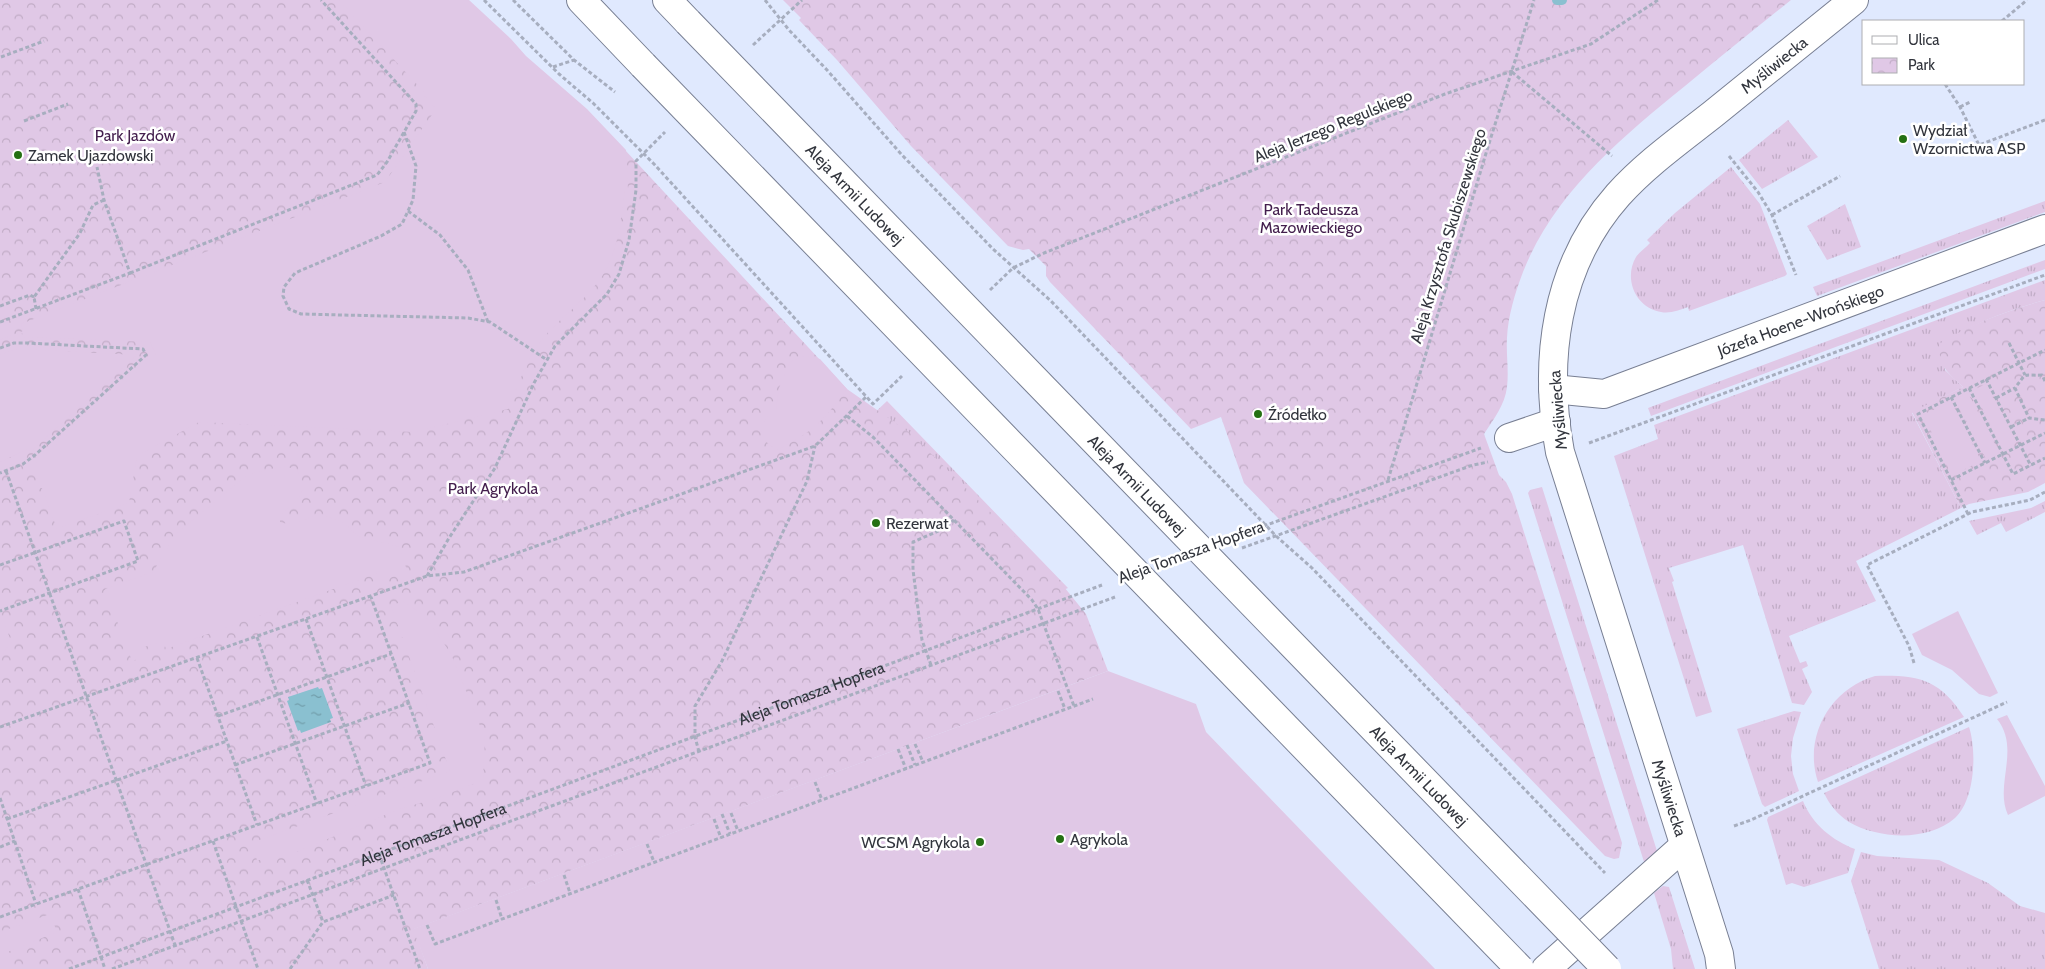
<svg xmlns="http://www.w3.org/2000/svg" width="2045" height="969" font-family="Cabin,sans-serif">
<style>
.grass{fill:url(#grass-tufts)}
.park{fill:url(#park-crowns)}
.garden{fill:#e0c8e6}
.water{fill:url(#water-ripples)}
.lines{fill:none;stroke-linecap:round;stroke-linejoin:round}
.stream{stroke:#8ac0d0;stroke-width:10}
.minor-casing{stroke:#787f93;stroke-width:30}
.major-casing{stroke:#787f93;stroke-width:30}
.path{stroke:#a7aebf;stroke-width:3;stroke-dasharray:4 2.5;stroke-linecap:butt}
.minor{stroke:#fff;stroke-width:28}
.major{stroke:#fff;stroke-width:28}
.major-bridge-casing{stroke:#787f93;stroke-width:30;stroke-linecap:butt}
.major-bridge{stroke:#fff;stroke-width:28}
.poi-dot{fill:#247013;stroke:#fff;stroke-width:2}
.labels{text-anchor:middle;dominant-baseline:central;stroke-width:5;stroke-linejoin:round;paint-order:stroke}
.street-label{font-size:16px;fill:#32353d;stroke:#fff}
.poi-label{font-size:16px;fill:#32353d;stroke:#fff;text-anchor:start}
.park-label{font-size:16px;fill:#431e4d;stroke:#fff}
</style>
<defs>
<pattern id="grass-tufts" width="24" height="20" patternUnits="userSpaceOnUse" patternTransform="scale(1.25)"><rect width="24" height="20" fill="#e0c8e6"/><path d="M3 7l-1-3M5 7V3M7 7l1-3M15 17l-1-3M17 17v-4M19 17l1-3" fill="none" stroke="#c1acc6"/></pattern>
<pattern id="park-crowns" width="20" height="18" patternUnits="userSpaceOnUse" patternTransform="scale(1.25)"><rect width="20" height="18" fill="#e0c8e6"/><path d="M2 6a3 3 0 1 1 6 0M12 15a3 3 0 1 1 6 0" fill="none" stroke="#c1acc6"/></pattern>
<pattern id="water-ripples" width="26" height="14" patternUnits="userSpaceOnUse" patternTransform="scale(1.25)"><rect width="26" height="14" fill="#8ac0d0"/><path d="M2 4q2-2 4 0t4 0M15 11q2-2 4 0t4 0" fill="none" stroke="#719daa"/></pattern>
</defs>
<rect width="100%" height="100%" fill="#e0e9fe"/>
<path class="grass" d="M1788 120 1818 157 1762 189 1739 160Z
M1731 167 1760 204 1787 274 1785 276 1689 311 1688 307C1679 310 1670 314 1661 312 1636 308 1623 279 1636 257 1639 252 1646 248 1650 243L1647 240 1675 213Z
M2045 201V212L1817 296 1813 287Z
M1845 204 1861 247 1827 260 1807 226Z
M2045 260V269L1651 416 1648 408Z
M2045 280V300C2009 310 1970 324 1940 345L1945 370 1963 387 1912 413 1961 508 1856 561 1876 601 1789 636 1800 663 1806 661 1808 666 1802 669 1812 692 1804 705 1792 703 1743 545 1669 568 1674 581 1672 582 1712 712 1696 717 1614 456 1658 439 1654 425Z
M887 401 1068 588 1056 593 867 420Z
M1542 487 1657 851 1645 865 1528 493 1530 490Z
M2045 501V512L2006 532 2001 523 1977 535 1969 521 2031 508Z
M1875 676C1919 675 1939 679 1964 717L1818 782C1803 737 1830 689 1875 676Z
M1794 711 1801 712 1793 738 1791 756 1793 774 1799 791 1765 807 1762 804 1737 729Z
M1969 727C1977 751 1975 800 1955 818 1928 842 1878 839 1849 822 1838 815 1829 804 1824 793Z
M1803 801C1812 824 1833 841 1855 849L1848 873 1804 887 1792 883 1786 885 1767 820 1768 817Z
M1861 852 1877 856 1939 860 1988 883 2020 906 2045 913V969H1879L1851 881Z
M1663 886 1669 887 1695 969H1673L1671 949 1654 893Z"/>
<path class="park" d="M0 0H447L625 150 847 389 910 433 1056 577 1086 614 1108 671 414 929 428 969H0Z
M783 0H1791C1755 29 1720 57 1685 86 1621 138 1554 193 1523 272 1515 293 1508 316 1507 338 1506 354 1509 371 1507 387 1505 405 1493 420 1484 434L1499 475 1506 482 1512 494 1622 843 1619 858 1614 859 1605 856 1244 483 1221 417 1191 429 1050 282 1046 276V266L1029 249 1023 250 1008 246 911 146 837 60 799 20 801 18Z
M2045 300V483L2028 492 1969 504 1961 508 1912 412 1963 387C1947 372 1939 367 1939 344 1970 324 2009 310 2045 300Z"/>
<path class="garden" d="M339 0H469L511 39 526 56 587 109 626 150 628 190 625 191C621 216 619 243 608 266 593 295 565 313 544 337 527 357 518 386 508 409L414 432 199 422 137 456 129 503 57 529 42 488H40L34 469 36 463 156 355 150 342 24 337 22 333 0 342V340L23 331 21 324 385 182 436 109 423 94 424 92Z
M17 349 137 355 30 452 28 449 0 462V355Z
M804 356 820 359 847 389C823 421 813 432 777 450 756 438 757 424 776 409L779 388 790 362Z
M1986 384 2016 443 2003 450 1973 390Z
M1968 393 1999 452 1986 459 1955 399Z
M1951 401 1981 461 1953 475 1923 415Z
M285 466 297 470C311 494 296 500 280 516V522C294 527 305 520 318 513L344 523 358 536 400 547 407 571 382 581 378 573 166 649 163 641 141 648 144 657 132 661 105 589 153 572 175 535 248 474Z
M403 601 426 617 451 654 485 738 483 780 440 797 397 810 294 853 266 860H257L251 843 450 771 391 606Z
M1958 611 1998 693 1990 697 1979 694 1952 670 1922 655 1912 634Z
M5 625 12 644 8 646 0 658V627Z
M1108 671 1196 704 1206 732 1435 969H428L413 929Z
M2007 715 2045 786V796L2008 815C1994 785 2021 749 1997 719Z
M50 914 57 932 0 955V932Z"/>
<path class="water" d="M318 687 319 689 322 688 333 718 330 719 331 722 301 733 300 730 298 731 287 701 289 700 288 697Z"/>
<g class="lines">
<path class="stream" d="M1557 0H1562"/>
<g class="minor-casing">
<g id="minor">
<path id="s2" d="M1553 389 1604 394 2045 229"/>
<path d="M1509 438 1556 422"/>
<path d="M1546 969 1684 846"/>
<path id="s3" d="M1721 969 1719 954 1560 452C1543 361 1555 266 1618 195 1646 164 1680 140 1713 114 1760 76 1807 38 1854 0"/>
</g>
</g>
<g class="major-casing">
<path id="major" d="M581 0 643 65
M667 0 688 22"/>
</g>
<g class="path">
<path d="M484 0 559 74 593 103 654 164 873 404 902 376"/>
<path d="M513 0 574 60 615 92"/>
<path d="M765 0 789 30 827 70 902 155 993 249 1051 301 1276 536 1312 568 1605 873"/>
<path d="M2002 21 2027 0"/>
<path d="M753 45 802 0"/>
<path d="M1 57 44 41"/>
<path d="M553 67 574 60"/>
<path d="M1512 72 1612 156"/>
<path d="M1945 84 1960 107 1979 145 2045 120"/>
<path d="M1960 107 1970 102"/>
<path d="M24 121 68 104"/>
<path d="M404 132 416 166 413 200 402 224 381 236 295 273 284 287 283 296 289 309 301 314 468 318 490 322 547 360"/>
<path d="M1729 156 1758 192 1772 215 1796 275"/>
<path d="M408 211 440 235 468 270 488 322"/>
<path d="M1772 215 1840 176"/>
<path d="M130 273 377 175 387 162 416 111V104L321 0"/>
<path d="M990 290 1013 268 1044 253 1445 94 1591 44 1658 0"/>
<path d="M0 306 30 295 34 297"/>
<path d="M36 309 34 297 80 233 93 205 104 200"/>
<path d="M0 322 130 273 104 200 97 167"/>
<path d="M2009 343 2025 375"/>
<path d="M0 348 14 343H27L143 349 146 355 35 455 23 464 0 473"/>
<path d="M1986 379 2031 466"/>
<path d="M2045 381 2042 375C2021 376 2028 371 2015 388L2029 418 2045 420"/>
<path d="M1969 388 2013 474 2045 458"/>
<path d="M1951 397 1985 463"/>
<path d="M1996 398 2015 388"/>
<path d="M847 416 874 438 1032 600 1038 609 1074 706"/>
<path d="M2011 427 2029 418"/>
<path d="M1589 443 2045 275"/>
<path d="M6 471 175 945"/>
<path d="M1388 480 1487 150 1534 0"/>
<path d="M1951 480 2045 433"/>
<path d="M1968 514 1918 414 2045 350"/>
<path d="M1233 537 1481 448"/>
<path d="M1242 548 1473 465 1488 462"/>
<path d="M0 565 124 521 138 561 0 611"/>
<path d="M427 576 449 538 495 468 534 383 555 346 607 294 619 274 629 240 636 190V161L665 132"/>
<path d="M306 619 366 786"/>
<path d="M257 637 317 804"/>
<path d="M197 658 257 825"/>
<path d="M1914 663 1909 646 1867 565 1972 512 2030 500 2045 492"/>
<path d="M931 665 922 640 913 570V542L943 529 954 520"/>
<path d="M1058 691 1065 709"/>
<path d="M218 716 391 654"/>
<path d="M0 727 427 576 464 572 815 446 866 397"/>
<path d="M915 744 923 762"/>
<path d="M907 745 915 765"/>
<path d="M898 749 906 769"/>
<path d="M699 752 695 737V706L722 661 807 481 815 446"/>
<path d="M235 765 409 703"/>
<path d="M815 782 822 800"/>
<path d="M0 798 36 904"/>
<path d="M731 813 738 831"/>
<path d="M722 814 730 834"/>
<path d="M7 819 227 741"/>
<path d="M714 819 721 838"/>
<path d="M1734 826 1751 820 2007 702"/>
<path d="M213 841 258 969"/>
<path d="M647 844 654 862"/>
<path d="M0 847 15 841"/>
<path d="M379 854 420 969"/>
<path d="M564 875 570 893"/>
<path d="M307 880 323 922"/>
<path d="M78 889 105 969"/>
<path d="M496 900 502 919"/>
<path d="M0 917 430 763 371 597"/>
<path d="M427 925 435 944 1093 699"/>
<path id="s1" d="M69 969 1102 585"/>
<path d="M112 969 1115 597"/>
<path d="M290 969 323 922 394 895"/>
</g>
<use href="#minor" class="minor"/>
<use href="#major" class="major"/>
<g class="major-bridge-casing">
<g id="major-bridge">
<path id="s4" d="M688 22 1607 969"/>
<path d="M643 65 1520 969"/>
</g>
</g>
<use href="#major-bridge" class="major-bridge"/>
</g>
<g class="poi-dot">
<circle cx="1903" cy="139" r="5"/>
<circle cx="18" cy="155" r="5"/>
<circle cx="1258" cy="414" r="5"/>
<circle cx="876" cy="523" r="5"/>
<circle cx="1060" cy="839" r="5"/>
<circle cx="980" cy="842" r="5"/>
</g>
<g class="labels">
<g class="street-label">
<text stroke="none"><textPath href="#s3" startOffset="1018">Myśliwiecka</textPath></text>
<text transform="translate(1333 126) rotate(-22)">Aleja Jerzego Regulskiego</text>
<text stroke="none"><textPath href="#s4" startOffset="240">Aleja Armii Ludowej</textPath></text>
<text transform="translate(1448 236) rotate(-73)">Aleja Krzysztofa Skubiszewskiego</text>
<text stroke="none"><textPath href="#s2" startOffset="261">Józefa Hoene-Wrońskiego</textPath></text>
<text transform="translate(1558 410) rotate(-95)">Myśliwiecka</text>
<text stroke="none"><textPath href="#s4" startOffset="645">Aleja Armii Ludowej</textPath></text>
<text transform="translate(1191 552) rotate(-20)">Aleja Tomasza Hopfera</text>
<text stroke="none"><textPath href="#s1" startOffset="792">Aleja Tomasza Hopfera</textPath></text>
<text stroke="none"><textPath href="#s4" startOffset="1050">Aleja Armii Ludowej</textPath></text>
<text transform="translate(1669 798) rotate(72)">Myśliwiecka</text>
<text stroke="none"><textPath href="#s1" startOffset="388">Aleja Tomasza Hopfera</textPath></text>
</g>
<g class="poi-label">
<text x="1913" y="130">Wydział<tspan x="1913" dy="18">Wzornictwa ASP</tspan></text>
<text x="28" y="155">Zamek Ujazdowski</text>
<text x="1268" y="414">Źródełko</text>
<text x="886" y="523">Rezerwat</text>
<text x="1070" y="839">Agrykola</text>
<text x="970" y="842" text-anchor="end">WCSM Agrykola</text>
</g>
<g class="park-label">
<text x="135" y="135">Park Jazdów</text>
<text x="1311" y="209">Park Tadeusza<tspan x="1311" dy="18">Mazowieckiego</tspan></text>
<text x="493" y="488">Park Agrykola</text>
</g>
</g>
<rect x="1862" y="20" width="162" height="65" fill="#ffffff" stroke="#adaeb1"/>
<rect x="1872" y="36" width="25" height="8" fill="#ffffff" stroke="#adaeb1"/>
<text x="1908" y="45" font-size="15" fill="#32353d">Ulica</text>
<rect x="1872" y="58" width="25" height="15" fill="url(#park-crowns)" stroke="#adaeb1"/>
<text x="1908" y="70" font-size="15" fill="#32353d">Park</text>
</svg>
